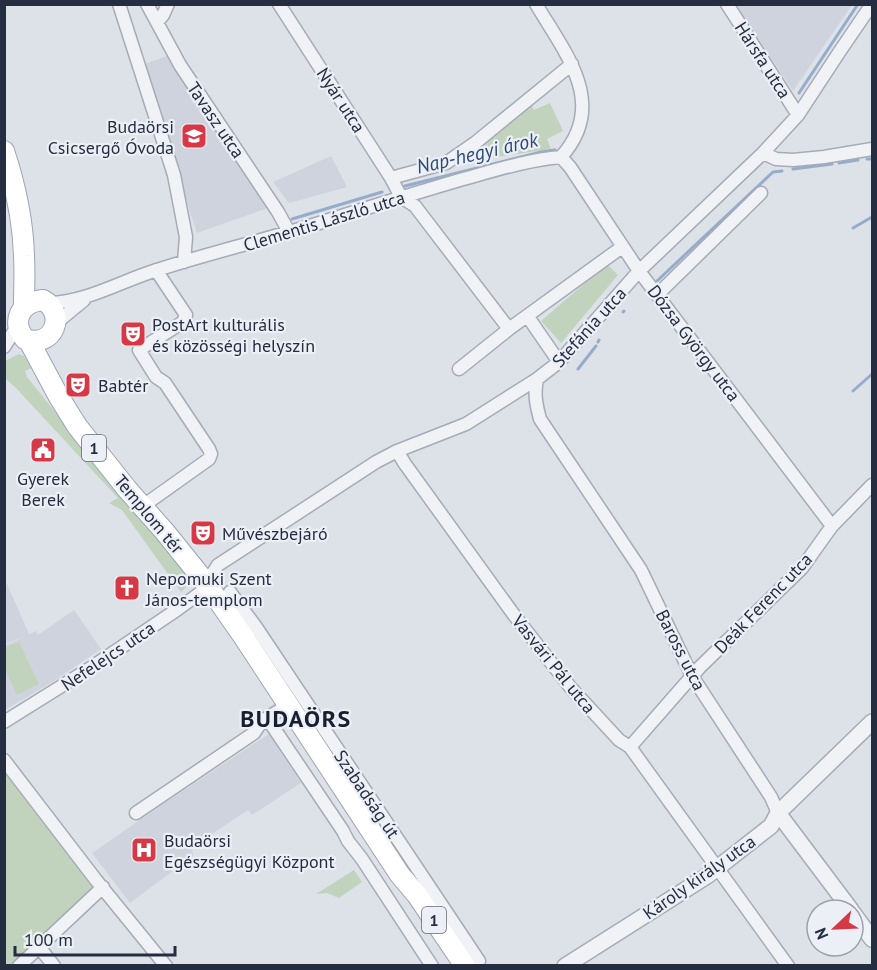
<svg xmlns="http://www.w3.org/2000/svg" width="877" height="970" font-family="'PT Sans',sans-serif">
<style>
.built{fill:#cfd3dd}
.green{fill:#c1d3bd}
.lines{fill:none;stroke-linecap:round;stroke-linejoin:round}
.stream{stroke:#95accb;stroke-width:3}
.minor-casing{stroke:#a6abb6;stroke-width:15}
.tertiary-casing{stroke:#a6abb6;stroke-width:18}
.primary-casing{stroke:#9ba4b5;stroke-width:22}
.minor{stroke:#f0f2f6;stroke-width:12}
.tertiary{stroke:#f0f2f6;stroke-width:15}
.primary{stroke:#fff;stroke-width:20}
.labels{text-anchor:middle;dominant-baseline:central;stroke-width:4.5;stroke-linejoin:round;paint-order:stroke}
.shield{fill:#ecf0f6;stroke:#616877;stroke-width:1.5}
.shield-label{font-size:16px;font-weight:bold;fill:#252d40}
.street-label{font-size:18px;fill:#252d40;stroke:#ecf0f6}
.poi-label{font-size:18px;fill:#252d40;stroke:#ecf0f6;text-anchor:start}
.water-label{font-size:20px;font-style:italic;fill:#2d4976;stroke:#ecf0f6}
.district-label{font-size:24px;font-weight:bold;letter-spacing:1.5px;fill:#181f30;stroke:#ecf0f6}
</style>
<rect width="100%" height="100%" fill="#dde1e8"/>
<path class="built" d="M736 5H852L793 91Z
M169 55 271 207 197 233 142 65Z
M331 156 347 187 289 203 273 182Z
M7 584 29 634 36 631 38 635 74 610 101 649 54 681 5 710 4 646 26 636 5 644 4 585Z
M269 734 301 783 252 815 248 810 192 847 193 856 130 903 92 853 163 804Z"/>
<path class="green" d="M550 103 563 131 547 139 551 149 490 158 484 142 531 105 534 110Z
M607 264 618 275 561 343 541 321Z
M19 354 24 356 31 368 25 371 27 377 189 578 190 583 181 592 122 510 109 503 118 498 16 388 5 378V361Z
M19 642 39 684 17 695 5 669 4 648Z
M4 760 103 887 19 965H5Z
M354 870 362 882 339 898 327 893 316 894Z"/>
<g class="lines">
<path class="stream" d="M799 93 858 4
M867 159H872
M839 163 858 160
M793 169 832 164
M405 186 541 152 555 150
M292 219 382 192
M853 228 872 217
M657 281 773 172 782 171
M623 312 624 311
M598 342 599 340
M578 369 596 346
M853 391 872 374"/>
<g class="minor-casing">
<path id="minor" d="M119 4 174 175 186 237 184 262
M147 4 180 65 278 212 289 232
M279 4 391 178 401 197 415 206 509 329
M536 4C565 53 609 104 561 157
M727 4 798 115
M157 22 163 15 168 4
M763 153 776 159 793 160 824 157 872 149
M561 157 570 167 639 271 832 526
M391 178 446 163 475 143 572 64
M657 295 761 193
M49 303C87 302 121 281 157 270 215 251 274 238 332 219 376 205 419 192 463 179 496 170 527 160 561 157
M528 317 559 362
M56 323 84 300
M4 347 18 325
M459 369 509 329 622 247
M537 379C534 394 536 404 540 419L641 570 692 676 771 797 778 813
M397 451 405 464 514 615 571 688 619 740 630 747 788 966
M143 506 209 459 211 454 209 449 165 383 156 377 139 350 183 322 186 315 156 270
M230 592 256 627
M243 636 256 627 479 961
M267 718 343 831 348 841 362 859 432 966
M4 722 92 667 178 609 200 593 218 565 376 462 397 451 466 424 537 379 559 362 639 271 763 153 798 115 840 51 872 4
M630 747 700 667 802 568 832 526 872 485
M4 760 96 880 166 966
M136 813 254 733 262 721 288 705
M39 947 54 966
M19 966 103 887"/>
</g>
<g class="tertiary-casing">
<path id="tertiary" d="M778 813 851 910
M853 913 872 939
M565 966 707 876 771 826 778 813 872 722"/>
</g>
<g class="primary-casing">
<path id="primary" d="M4 151C15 184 23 222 24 256 25 273 24 290 24 307
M43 300C67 313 54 349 25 339 10 321 21 302 43 300Z
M29 341 59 397 77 426 127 489 165 532 206 583 243 636 400 875 417 895 465 966"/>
</g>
<use href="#minor" class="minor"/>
<use href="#tertiary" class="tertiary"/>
<use href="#primary" class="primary"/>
</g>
<defs>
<g id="school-square" transform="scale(1.35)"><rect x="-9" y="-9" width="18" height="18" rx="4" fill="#d73846" stroke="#ecf0f6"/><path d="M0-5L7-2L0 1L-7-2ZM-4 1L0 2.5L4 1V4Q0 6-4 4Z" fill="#fff"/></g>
<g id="theatre-square" transform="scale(1.35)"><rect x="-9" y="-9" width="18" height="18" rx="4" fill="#d73846" stroke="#ecf0f6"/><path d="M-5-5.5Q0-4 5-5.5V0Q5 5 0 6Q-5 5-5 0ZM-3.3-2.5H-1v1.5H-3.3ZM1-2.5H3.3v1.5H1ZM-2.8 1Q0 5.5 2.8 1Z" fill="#fff"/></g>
<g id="civic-square" transform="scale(1.35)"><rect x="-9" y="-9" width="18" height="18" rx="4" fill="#d73846" stroke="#ecf0f6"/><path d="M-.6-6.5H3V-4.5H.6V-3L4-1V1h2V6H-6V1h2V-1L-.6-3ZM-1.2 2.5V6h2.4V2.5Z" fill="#fff"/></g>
<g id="church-square" transform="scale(1.35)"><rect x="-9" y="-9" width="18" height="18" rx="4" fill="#d73846" stroke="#ecf0f6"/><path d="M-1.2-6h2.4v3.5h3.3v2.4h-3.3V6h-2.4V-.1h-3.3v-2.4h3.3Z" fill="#fff"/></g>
<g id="hospital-square" transform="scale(1.35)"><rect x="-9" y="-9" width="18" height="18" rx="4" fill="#d73846" stroke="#ecf0f6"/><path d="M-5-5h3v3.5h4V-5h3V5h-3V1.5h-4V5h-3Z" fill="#fff"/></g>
</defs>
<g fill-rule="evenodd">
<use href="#school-square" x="194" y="136"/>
<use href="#theatre-square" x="133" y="334"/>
<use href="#theatre-square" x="78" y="385"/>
<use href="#civic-square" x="43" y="450"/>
<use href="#theatre-square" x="203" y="533"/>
<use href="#church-square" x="127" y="588"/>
<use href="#hospital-square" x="144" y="850"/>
</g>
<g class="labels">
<g class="shield">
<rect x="82" y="435" width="24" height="26" rx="4.5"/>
<rect x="422" y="907" width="24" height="26" rx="4.5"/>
</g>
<g class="shield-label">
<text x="94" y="448">1</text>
<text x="434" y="920">1</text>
</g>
<g class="street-label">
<text transform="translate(763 60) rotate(57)">Hársfa utca</text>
<text transform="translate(341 100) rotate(57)">Nyár utca</text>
<text transform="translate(216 120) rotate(56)">Tavasz utca</text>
<text transform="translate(324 221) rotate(-17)">Clementis László utca</text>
<text transform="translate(589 327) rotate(-48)">Stefánia utca</text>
<text transform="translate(694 343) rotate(53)">Dózsa György utca</text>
<text transform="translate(149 514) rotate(50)">Templom tér</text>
<text transform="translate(763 603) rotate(-46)">Deák Ferenc utca</text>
<text transform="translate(681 650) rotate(63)">Baross utca</text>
<text transform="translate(108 656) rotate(-34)">Nefelejcs utca</text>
<text transform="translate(554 664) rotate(51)">Vasvári Pál utca</text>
<text transform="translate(367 794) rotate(56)">Szabadság út</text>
<text transform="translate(699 877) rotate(-35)">Károly király utca</text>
</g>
<g class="poi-label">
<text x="174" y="126" text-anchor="end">Budaörsi<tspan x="174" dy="21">Csicsergő Óvoda</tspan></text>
<text x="152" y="324">PostArt kulturális<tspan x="152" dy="21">és közösségi helyszín</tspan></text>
<text x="98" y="385">Babtér</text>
<text x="43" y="478" text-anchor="middle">Gyerek<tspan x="43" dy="21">Berek</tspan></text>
<text x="222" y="533">Művészbejáró</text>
<text x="146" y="578">Nepomuki Szent<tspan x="146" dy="21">János-templom</tspan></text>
<text x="164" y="840">Budaörsi<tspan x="164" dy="21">Egészségügyi Központ</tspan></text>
</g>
<g class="water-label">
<text transform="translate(477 153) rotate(-13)">Nap-hegyi árok</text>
</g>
<g class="district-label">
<text x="296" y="718">BUDAÖRS</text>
</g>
</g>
<rect width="877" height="970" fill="none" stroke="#252d40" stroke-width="12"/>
<g transform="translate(835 928) rotate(247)"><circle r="28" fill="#ecf0f6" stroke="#9ca2ad" stroke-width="1.5"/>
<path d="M0-4.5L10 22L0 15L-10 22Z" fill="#d73846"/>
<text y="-9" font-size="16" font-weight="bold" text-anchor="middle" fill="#252d40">N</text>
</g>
<path d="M15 946v9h160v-9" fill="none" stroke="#252d40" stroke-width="3"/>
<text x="24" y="946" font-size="18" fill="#252d40" stroke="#ecf0f6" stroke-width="4.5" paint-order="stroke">100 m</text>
</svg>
